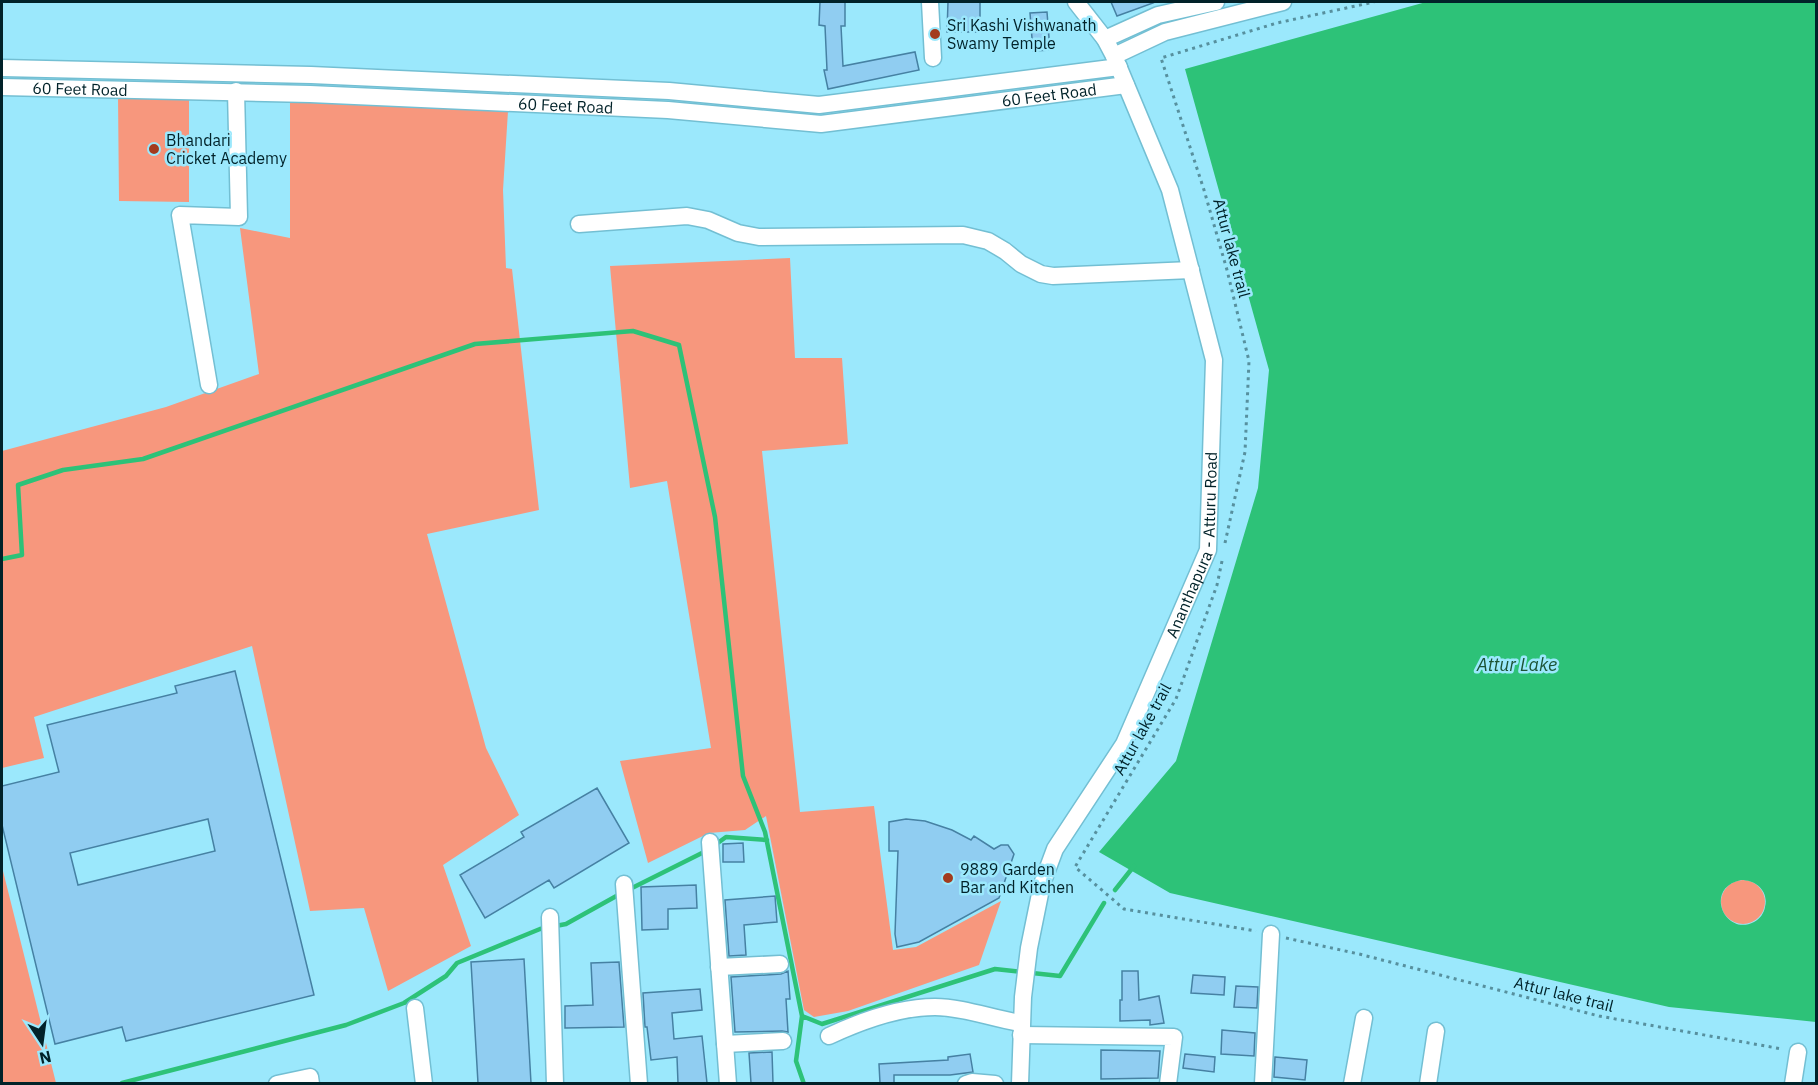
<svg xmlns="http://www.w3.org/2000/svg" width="1818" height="1085" font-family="'IBM Plex Sans',sans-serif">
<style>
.green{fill:#f7977d}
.water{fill:#2dc278;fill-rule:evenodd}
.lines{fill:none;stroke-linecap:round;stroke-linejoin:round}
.stream{stroke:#2dc278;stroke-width:4.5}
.building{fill:#90cdf1;stroke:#4681a3;stroke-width:1.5;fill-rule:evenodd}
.minor-casing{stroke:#73bfd3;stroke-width:19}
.path{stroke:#57909e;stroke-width:3;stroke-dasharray:3 4.5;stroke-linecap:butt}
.minor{stroke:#fff;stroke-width:16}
.poi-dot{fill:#a33b1e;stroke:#9be8fc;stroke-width:2}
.labels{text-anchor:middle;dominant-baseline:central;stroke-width:5;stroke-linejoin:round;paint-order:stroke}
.poi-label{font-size:16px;fill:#012229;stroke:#9be8fc;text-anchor:start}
.street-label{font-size:16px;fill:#012229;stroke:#9be8fc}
.water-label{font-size:18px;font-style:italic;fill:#1d5335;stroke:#9be8fc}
</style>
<rect width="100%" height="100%" fill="#9be8fc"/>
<path class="green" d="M118 96 189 97V202L119 201Z
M290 100 508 111 503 190 506 268 512 269 539 510 427 534 486 748 519 815 443 865 471 946 388 991 364 908 310 911 252 646 34 717 44 758 2 768V451L166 407 259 374 240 228 290 238Z
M790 258 795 358H842L848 444 762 451 800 812 874 806 893 950 916 947 1001 901 979 965 848 1011 814 1017 804 1010 766 816 745 830 709 833 648 863 620 761 711 748 667 481 630 488 610 266Z
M2 867 56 1083H2Z
M1721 902a22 22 0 1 1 44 0a22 22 0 1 1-44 0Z"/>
<path class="water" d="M1426 2H1816V1022L1669 1007 1170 893 1099 852 1176 761 1258 488 1269 370 1185 69ZM1741 880C1756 880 1769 891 1765 907 1764 913 1760 919 1754 922 1725 937 1703 888 1741 880Z"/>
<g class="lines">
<path class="stream" d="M2 559 22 555 18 485 63 470 143 459 475 344 633 331 679 345 715 517 743 776 765 832 802 1016 822 1024 995 969 1060 976 1104 903
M715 845 726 837 767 840
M628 890 706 851
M1115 890 1134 866
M802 1016 796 1061 804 1084
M122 1083 346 1025 404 1003 446 976 457 963 540 929 566 924 620 894"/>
</g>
<path class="building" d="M820 2H845V26H841L843 66 915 52 919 70 828 89 824 70H827L825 26 819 25Z
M948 2H980V32H947Z
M1111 2H1152L1153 3 1117 16Z
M1047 12 1050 50 1033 51 1030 13Z
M235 671 314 995 126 1041 122 1027 55 1044 2 825V786L59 772 47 725 177 693 175 686ZM208 819 215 851 78 885 70 853Z
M597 788 629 843 554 888 549 880 485 918 460 875 524 837 521 832Z
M906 819 925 821 952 830 971 840 974 836 994 849 1001 845H1008L1014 854 999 898 919 942 897 947 895 934 898 851H889V822Z
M743 843 744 862H723V844Z
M696 885 697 908 668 909V929L642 930 641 887Z
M775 896 777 922 744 925 746 955 729 956 725 900Z
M524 959 531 1083H478L471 962Z
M619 962 624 1027 565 1028V1006L593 1005 591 963Z
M788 971 790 999H786L788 1032 782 1031 735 1032 731 977 781 974Z
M1122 971H1138L1139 1000 1159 996 1164 1023 1150 1025V1020L1120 1021V1000H1122Z
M1193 975 1225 977 1224 995 1191 993Z
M1236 986 1258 987 1257 1008 1234 1007Z
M700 989 702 1010 672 1013 674 1039 702 1036 707 1083H678L677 1057 651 1060 647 1027H645L643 993Z
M1222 1030 1255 1033 1254 1056 1221 1054Z
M1101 1050 1160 1051 1158 1078 1101 1079Z
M772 1052 773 1083H751L749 1053Z
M970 1054 973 1072 950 1075H894V1083H880L879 1064 948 1060V1057Z
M1185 1054 1215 1057 1214 1072 1183 1068Z
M1275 1057 1307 1060 1305 1080 1274 1077Z"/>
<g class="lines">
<g class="minor-casing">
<g id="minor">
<path d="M930 2 933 58"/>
<path d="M1105 39 1158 15 1216 2"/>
<path d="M1114 56 1165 32 1283 2"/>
<path d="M2 68 311 75 669 91 819 105 1119 67"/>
<path id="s1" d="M2 87 310 94 668 110 821 124 1126 85"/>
<path d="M579 224 687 216 708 220 738 233 759 237 963 235 988 241 1005 251 1021 264 1041 274 1053 276 1191 270"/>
<path d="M209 385 180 215 239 217 236 91"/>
<path d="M710 842 728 1084"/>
<path d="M624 884 639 1084"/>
<path d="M550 917 555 1084"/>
<path d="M719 967 780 964"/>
<path d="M415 1008 424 1084"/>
<path d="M1021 1035 1174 1037 1168 1084"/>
<path d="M829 1036C861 1021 900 1007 935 1007 964 1007 993 1019 1021 1023"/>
<path d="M725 1044 783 1041"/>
<path d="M277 1084 310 1077 311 1084"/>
<path d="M966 1084 972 1082 995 1084"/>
<path id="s2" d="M1020 1084 1023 997 1029 948 1042 884 1055 849 1124 744 1208 550 1214 360 1170 190 1114 56 1105 39 1076 2"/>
<path d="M1263 1084 1271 934"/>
<path d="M1352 1084 1364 1018"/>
<path d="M1428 1084 1436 1031"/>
<path d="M1793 1084 1798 1052"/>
</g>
</g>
<path class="path" d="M1225 543 1245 452 1249 361 1227 270 1204 190 1161 58 1277 23 1374 2
M1222 561 1217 585 1176 699 1075 867 1124 909 1256 931
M1286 938 1359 954 1599 1016 1782 1049"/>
<use href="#minor" class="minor"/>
</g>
<g class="poi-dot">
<circle cx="935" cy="34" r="6"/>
<circle cx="154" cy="149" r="6"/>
<circle cx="948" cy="878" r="6"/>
</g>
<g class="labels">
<g class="poi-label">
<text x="947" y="25">Sri Kashi Vishwanath<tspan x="947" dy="18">Swamy Temple</tspan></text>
<text x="166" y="140">Bhandari<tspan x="166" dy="18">Cricket Academy</tspan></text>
<text x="960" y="869">9889 Garden<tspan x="960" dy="18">Bar and Kitchen</tspan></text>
</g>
<g class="street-label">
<text stroke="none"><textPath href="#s1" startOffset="78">60 Feet Road</textPath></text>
<text stroke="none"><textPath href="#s1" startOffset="1050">60 Feet Road</textPath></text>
<text stroke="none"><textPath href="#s1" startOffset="564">60 Feet Road</textPath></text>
<text transform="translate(1232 248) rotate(75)">Attur lake trail</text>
<text stroke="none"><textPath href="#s2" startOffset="578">Ananthapura - Atturu Road</textPath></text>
<text transform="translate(1142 729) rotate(-61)">Attur lake trail</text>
<text transform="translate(1564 994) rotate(14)">Attur lake trail</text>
</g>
<g class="water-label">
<text x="1517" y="664">Attur Lake</text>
</g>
</g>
<rect width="1818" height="1085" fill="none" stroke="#012229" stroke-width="6"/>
<g transform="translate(42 1043) rotate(167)" stroke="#9be8fc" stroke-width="4.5" paint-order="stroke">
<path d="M0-4.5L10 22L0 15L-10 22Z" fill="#012229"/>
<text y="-9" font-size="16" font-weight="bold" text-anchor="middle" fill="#012229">N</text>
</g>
</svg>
